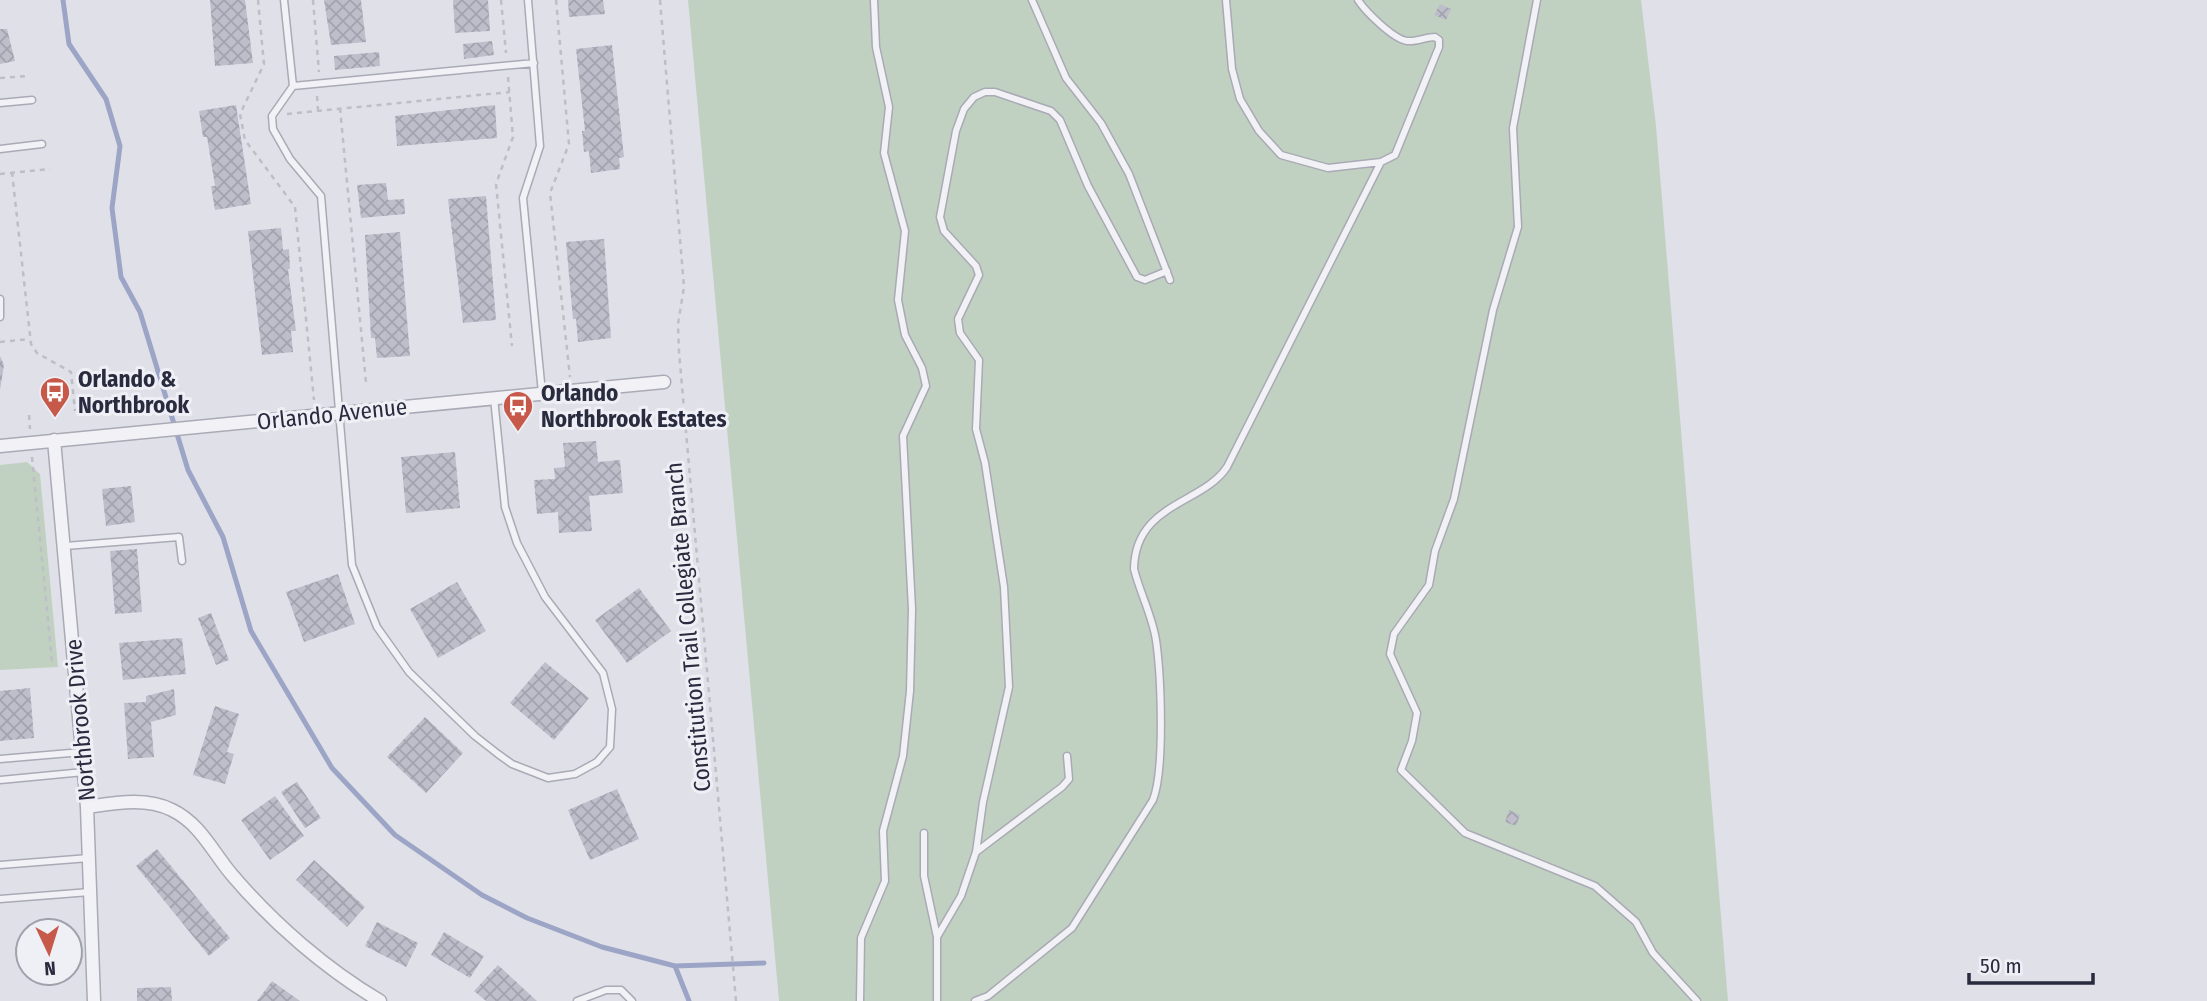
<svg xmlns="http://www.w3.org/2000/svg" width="2207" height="1001" font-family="'Fira Sans Condensed',sans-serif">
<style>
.grass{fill:#c1d1c1}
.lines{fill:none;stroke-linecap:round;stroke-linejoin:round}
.stream{stroke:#9ca5c6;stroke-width:5}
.building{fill:url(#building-cross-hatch)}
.service-casing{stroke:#a9aab5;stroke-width:9}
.minor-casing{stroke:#a9aab5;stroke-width:15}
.path{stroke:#bebec6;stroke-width:2.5;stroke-dasharray:5 5;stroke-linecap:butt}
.service{stroke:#f2f2f6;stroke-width:6}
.minor{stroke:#f2f2f6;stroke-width:12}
.labels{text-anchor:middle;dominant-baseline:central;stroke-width:6;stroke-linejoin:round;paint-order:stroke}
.poi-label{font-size:23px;font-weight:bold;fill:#292b3e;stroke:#eff0f6;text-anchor:start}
.street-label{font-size:23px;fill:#292b3e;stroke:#eff0f6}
</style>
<defs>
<pattern id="building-cross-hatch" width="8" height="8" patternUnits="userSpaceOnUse" patternTransform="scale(1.75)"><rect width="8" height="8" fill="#bdbeca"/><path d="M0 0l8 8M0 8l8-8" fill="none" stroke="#a2a3af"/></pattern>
</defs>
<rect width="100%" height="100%" fill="#e0e1e8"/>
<path class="grass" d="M688 0H1641L1656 126 1728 1001H779Z
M27 462 40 474 58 667 0 670V465Z"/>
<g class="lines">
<path class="stream" d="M63 0 69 44 106 99 120 146 112 208 121 277 140 312 188 470 223 537 251 631 332 768 395 835 482 895 527 918 602 947 675 966 689 1001
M675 966 764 963"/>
</g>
<path class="building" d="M210 0H245L253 63 215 66Z
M324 0H361L366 42 331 45Z
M453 0H488L490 31 455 33Z
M568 0H603L605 14 569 17Z
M1440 4 1451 9 1446 20 1434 15Z
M0 29H7L15 61 0 64Z
M492 41 494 55 464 59 463 44Z
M612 45 624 157 619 158 620 169 591 173 589 151 584 152 582 131H585L576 49Z
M379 52 380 66 335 70 334 56Z
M236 105 251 204 215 210 211 186H215L207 137H203L199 111Z
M495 105 497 138 397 146 395 116Z
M386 183 388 200 404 199 405 214 361 218 357 185Z
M486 196 496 320 463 323 448 199Z
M281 228 283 250 289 249 290 269H288L296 331H291L293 352 262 355 248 231Z
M400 232 410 356 377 358 375 338H371L365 235Z
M604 239 611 338 578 342 576 319H573L566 242Z
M0 356 4 365 0 390Z
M596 441 598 462 620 460 623 493 589 496 592 531 559 533 558 512 537 514 534 480 555 479 554 468 565 467 563 443Z
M455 452 460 508 406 513 401 457Z
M131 486 135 522 106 526 102 489Z
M137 549 142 612 115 614 110 551Z
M338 574 355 624 304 642 286 592Z
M457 582 486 631 438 658 410 609Z
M639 588 671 631 627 663 595 620Z
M211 613 229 660 216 665 198 618Z
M182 638 186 674 123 680 119 643Z
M545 662 589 698 554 740 510 703Z
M30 688 34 738 0 741V691Z
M174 689 176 715 151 722 154 757 128 759 124 703 146 702V696Z
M215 706 239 714 227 752 234 754 225 784 193 775Z
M425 717 463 753 426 793 387 757Z
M297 782 321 818 305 828 281 792Z
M617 789 639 839 590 860 568 810Z
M275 796 304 836 270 860 241 820Z
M1509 810 1520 815 1516 826 1505 822Z
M157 849 230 938 209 956 136 866Z
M314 860 365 907 347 927 296 880Z
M377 922 418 943 406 967 365 946Z
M444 932 484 956 470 978 431 955Z
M498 965 537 1001H486L474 991Z
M272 981 300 1001H257Z
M171 987 172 1001H137V988Z"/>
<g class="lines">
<g class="service-casing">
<path id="service" d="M284 0 293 86 272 116 273 129 290 159 321 196 352 565 377 627 409 672 475 736 498 754 512 764 548 778 575 774 597 762 610 747 612 709 603 673 545 597 517 543 505 507 494 398
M528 0 540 146 523 198 542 393
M1032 0 1066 78 1101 123 1129 174 1170 280
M1226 0 1232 69 1240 99 1259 131 1281 155 1328 168 1381 162 1395 155 1439 47V40L1435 37C1426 37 1416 42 1407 41 1393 39 1365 11 1358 0
M1537 0 1513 128 1518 227 1493 310 1454 499 1435 551 1429 585 1394 634 1390 654 1417 713 1412 741 1401 770 1465 833 1595 886 1636 922 1653 953 1697 1001
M293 86 534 63
M0 103 32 100
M0 149 42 144
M0 299V317
M65 546 179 537 182 561
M0 759 82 752
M0 780 84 772
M924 833V876L937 937
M976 852 1062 787 1069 779 1067 756
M0 865 89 858
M0 899 90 892
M577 1001 606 990H621L632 1001
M860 1001 861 938 885 881 883 831 903 756 910 691 912 609 903 436 926 386 922 368 905 335 898 300 905 231 884 153 889 107 876 47 874 0
M937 1001V937L961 896 976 852 983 802 1009 687 1004 587 985 463 976 429 979 360 960 333 958 319 979 275 976 266 944 231 940 217 956 131 964 109 974 97 985 92H995L1051 111 1060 120 1088 186 1137 277 1145 280 1167 271
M975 1001 988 996 1072 928 1153 800C1165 769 1161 675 1156 640 1152 615 1140 593 1134 569 1135 503 1203 504 1227 467L1381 162"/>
</g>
<g class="minor-casing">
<path id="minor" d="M54 440 87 807 94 1001
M0 446 664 382
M87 807C115 803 146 797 172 810 201 824 213 853 233 876 274 924 326 969 380 1001"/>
</g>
<path class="path" d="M258 0 264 64 240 114 245 140 295 207 314 400
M313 0 319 72
M501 0 506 53
M556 0 569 144 550 193 570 377
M660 0 684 287 678 324 679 352 736 1001
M508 77 513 137 496 184 512 346
M0 78 27 76
M317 96 318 110
M340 108 366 383
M287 114 510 92
M12 172 31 344 37 353 71 372 75 411
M0 174 50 169
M0 342 30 339
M29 415 30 429
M32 457 52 662"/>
<use href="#service" class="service"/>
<use href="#minor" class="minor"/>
</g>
<defs>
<g id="bus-pin" transform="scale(1.575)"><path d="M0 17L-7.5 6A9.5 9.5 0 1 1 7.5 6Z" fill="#c7594a" stroke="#eff0f6"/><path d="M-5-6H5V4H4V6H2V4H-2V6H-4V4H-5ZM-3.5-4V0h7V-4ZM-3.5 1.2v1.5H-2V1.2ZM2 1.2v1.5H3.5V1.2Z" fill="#fff"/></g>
</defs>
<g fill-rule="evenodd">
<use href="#bus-pin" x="55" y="392"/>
<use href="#bus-pin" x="518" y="406"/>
</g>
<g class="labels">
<g class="poi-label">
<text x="78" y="379">Orlando &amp;<tspan x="78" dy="26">Northbrook</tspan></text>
<text x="541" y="393">Orlando<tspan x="541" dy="26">Northbrook Estates</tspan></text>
</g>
<g class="street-label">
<text transform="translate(332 414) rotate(-6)">Orlando Avenue</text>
<text transform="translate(688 627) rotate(-95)">Constitution Trail Collegiate Branch</text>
<text transform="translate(80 720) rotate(-95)">Northbrook Drive</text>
</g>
</g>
<g transform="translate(49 952) rotate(176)"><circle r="33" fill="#eff0f6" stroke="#a0a1ac" stroke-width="2"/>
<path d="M0-5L12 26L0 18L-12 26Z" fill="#c7594a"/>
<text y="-10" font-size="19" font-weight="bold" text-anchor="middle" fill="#292b3e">N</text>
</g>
<path d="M1969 973v10h124v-10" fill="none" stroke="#292b3e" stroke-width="3.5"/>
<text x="1980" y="973" font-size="21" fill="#292b3e" stroke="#eff0f6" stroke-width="5" paint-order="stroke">50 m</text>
</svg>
